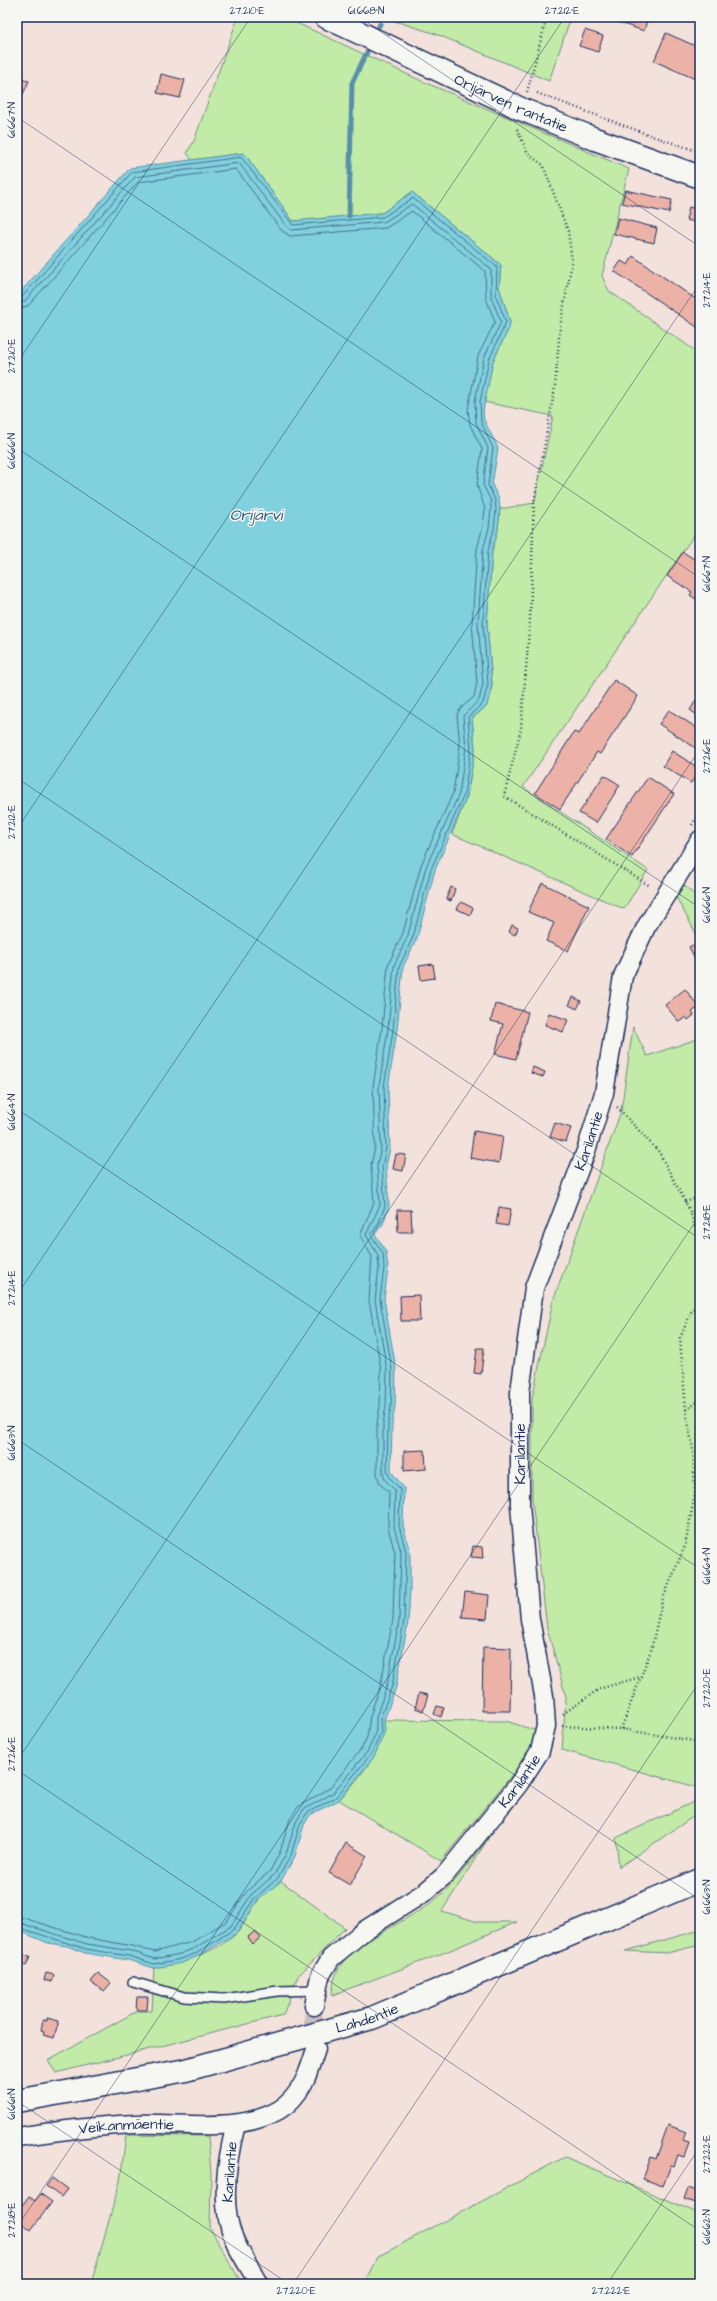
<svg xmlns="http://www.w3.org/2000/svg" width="717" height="2301" font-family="'Architects Daughter',sans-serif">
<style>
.green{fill:#c1eba6;stroke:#6e8d82}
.water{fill:#81d0dd;stroke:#5890aa}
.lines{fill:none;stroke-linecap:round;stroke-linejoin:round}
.shore{stroke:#446f91;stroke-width:1}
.stream{stroke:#5890aa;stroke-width:5}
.building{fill:#ecb2a7;stroke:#1b2f5e}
.street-tunnel{stroke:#c8bec3;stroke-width:18;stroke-dasharray:18 9;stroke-linecap:butt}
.lane-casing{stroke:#1b2f5e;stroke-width:12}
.street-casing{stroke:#1b2f5e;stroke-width:21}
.secondary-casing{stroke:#1b2f5e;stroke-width:25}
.highway-casing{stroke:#1b2f5e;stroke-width:25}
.path{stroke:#1b2f5e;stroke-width:2.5;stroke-dasharray:1 3;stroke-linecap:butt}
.lane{stroke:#f6f6f2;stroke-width:9}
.street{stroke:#f6f6f2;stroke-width:18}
.secondary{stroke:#f6f6f2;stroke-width:22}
.highway{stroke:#f6f6f2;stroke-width:22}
.ticks{fill:none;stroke:#1b2f5e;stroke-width:1;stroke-opacity:0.45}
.labels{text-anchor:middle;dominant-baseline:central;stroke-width:3;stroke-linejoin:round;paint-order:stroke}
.street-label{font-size:15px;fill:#1b2f5e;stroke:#f6f6f2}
.water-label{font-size:16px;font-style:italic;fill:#34577e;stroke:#f6f6f2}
.neatline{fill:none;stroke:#1b2f5e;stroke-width:1.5}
.ticks-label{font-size:10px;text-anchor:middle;fill:#1b2f5e}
</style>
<rect width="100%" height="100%" fill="#f3e2dc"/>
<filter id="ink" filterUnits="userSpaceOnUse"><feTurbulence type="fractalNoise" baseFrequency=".025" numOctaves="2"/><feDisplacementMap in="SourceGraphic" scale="8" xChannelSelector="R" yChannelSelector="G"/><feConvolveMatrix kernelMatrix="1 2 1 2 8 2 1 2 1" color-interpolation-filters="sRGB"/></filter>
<g filter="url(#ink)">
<path class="green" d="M238 17H284L424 82 629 169 602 276 609 291 700 354V538L694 535 523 787 648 870 624 909 452 834 467 796 475 749 472 718 480 712 491 695 492 684 487 624 492 551 498 530 500 509 534 503 553 416 484 402 493 361 509 328 510 322 499 287 501 265 412 192 382 213 293 221 244 153 192 160 187 153 194 141Z
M382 17H571L549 81 436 34Z
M684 885 700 900V941L676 897Z
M633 1027 647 1056 700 1038V1788L562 1750 566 1697 547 1628 532 1500V1399L553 1301 621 1111Z
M384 1720 506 1721 537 1731 530 1753 441 1861 339 1800C357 1780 386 1749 384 1720Z
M700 1799V1812L619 1867 616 1838Z
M488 1839 442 1911 478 1922H517L436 1956 332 1995C333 1984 335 1972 342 1963 365 1935 416 1919 445 1891 461 1876 474 1856 488 1839Z
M281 1881 345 1928 298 1976 283 2015 56 2073 48 2060 137 2011H152L154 1968C183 1961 215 1954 238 1932 246 1923 250 1910 258 1901 264 1893 274 1887 281 1881Z
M700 1930V1945L667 1953 625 1951Z
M126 2135 208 2136 211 2173 210 2228 242 2284H91L120 2181Z
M565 2157 700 2214V2284H364L377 2257Z"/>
<path class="water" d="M244 153 293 221 382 213 412 192 501 265 499 287 510 322 509 328 493 361 483 411 484 420 498 448 492 485 499 499 500 509 498 530 492 551 487 624 492 684 487 706 472 718 475 749 467 796 435 870 417 938 403 967 397 1030 388 1088 390 1149 386 1166 389 1206 383 1224 375 1234 386 1252 388 1268 384 1299 396 1369 395 1406 392 1424 391 1471 404 1488 403 1525 410 1551V1591L408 1622 396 1687 384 1720 385 1731 374 1757 339 1800 310 1815 304 1825 295 1856 281 1881 257 1901 237 1933 198 1956 182 1963 154 1968 128 1960 85 1953 67 1946 48 1943 17 1930V296L130 168Z"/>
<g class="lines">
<path class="shore" d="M17 299 22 297 132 172 241 157 293 225 383 217 413 198 497 267 496 296 506 322 489 360 480 402 481 422 493 448 488 485 495 500 496 509 494 529 488 551 483 624 488 684 483 703 468 717 471 748 464 795 431 869 413 937 399 967 393 1030 384 1087 386 1148 382 1166 385 1206 379 1222 371 1235 383 1253 384 1268 380 1299 392 1369 391 1406 388 1423 387 1471 390 1478 400 1489 399 1526 406 1552 404 1621 392 1686 380 1719 381 1731 377 1742 371 1754 336 1797 307 1813 300 1824 291 1855 278 1878 254 1899 234 1929 197 1953 181 1959 154 1964 129 1956 86 1949 17 1927
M17 304 25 301 135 177 239 163 286 226 291 230 384 222 412 204 491 269V297L501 322 484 358 475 401 476 423 488 448 483 485 491 501V509L489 528 483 550 478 623 483 684 479 700 463 716 466 747 459 794 426 867 408 935 394 966 388 1029 379 1087 381 1148 377 1165 380 1205 366 1235 378 1255 379 1268 375 1300 387 1370 386 1406 383 1423V1473L385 1480 395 1490 394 1527 401 1552 399 1621 387 1685 376 1717V1730L373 1740 367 1752 333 1793 303 1810 296 1822 286 1854 274 1875 251 1895 231 1926 195 1948 180 1954 154 1959 131 1951 87 1944 17 1922
M17 310 29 305 138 182 236 169 281 230 290 236 386 228 412 211 485 271 486 298 495 322 478 356 468 410 470 425 482 449 477 485 485 509 483 526 477 549 472 623 477 683 474 697 462 707 457 714 460 746 453 793 421 865 403 933 388 965 382 1028 373 1087 375 1147 371 1165 374 1203 360 1235 372 1257 369 1300 381 1370 380 1406 377 1423V1474L380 1484 389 1492 388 1527 395 1553 393 1619 381 1683 370 1716 367 1737 362 1748 330 1788 298 1807 290 1819 280 1852 270 1871 246 1892 227 1921 192 1942 154 1952 132 1946 89 1938 17 1916"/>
<path class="stream" d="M379 26 380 24
M349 216 352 83 367 52"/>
</g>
<path class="building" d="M612 17H648L644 31 611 20Z
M585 30 603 36 598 52 579 46Z
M666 33 700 48V81L654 61Z
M161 74 185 80 180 98 157 93Z
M17 78 29 81 18 105H17Z
M625 190 672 200 669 213 622 203Z
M689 207 700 210V238L696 237 700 223 686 220Z
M618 218 657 228 654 243 614 234Z
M633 256 700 302V329L614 271 621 261 628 265Z
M683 552 700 563V602L690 595 692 592 667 576Z
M614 680 638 696 600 754 597 752 560 809 535 793 574 732 579 734Z
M700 694V717L690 710Z
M669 710 700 730V751L659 724Z
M672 751 700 769 691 783 663 766Z
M604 775 620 785 596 823 579 813Z
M648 777 674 794 632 857 606 839Z
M542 883 589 906 568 951 546 941 554 923 528 912Z
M451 887 455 889 451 901 446 899Z
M461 902 473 908 470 915 457 909Z
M512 925 518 928 515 935 509 932Z
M698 942 700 946V968L689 947Z
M433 964 435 978 421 980 419 966Z
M685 989 699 1007 692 1012 694 1015 688 1020 686 1017 679 1022 665 1005Z
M573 997 581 1001 577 1009 569 1005Z
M495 1004 528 1012 516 1059 495 1054 503 1024 491 1021Z
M549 1013 568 1020 563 1032 545 1025Z
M533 1067 545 1072 543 1077 531 1073Z
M555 1123 571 1128 566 1142 550 1137Z
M474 1131 503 1136 499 1163 470 1158Z
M396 1154 406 1155 403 1171 393 1169Z
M499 1207 511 1209 508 1226 496 1224Z
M397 1210H411L412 1232H398Z
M419 1295 420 1321H401L400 1296Z
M477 1348H484L481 1374 474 1373Z
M425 1450 426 1469 404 1471V1451Z
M473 1546 482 1547 483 1558 471 1557Z
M465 1592 489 1595 487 1619 462 1617Z
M483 1647 511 1648 510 1711H482Z
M419 1693 428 1695 423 1711 415 1708Z
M437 1706 444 1708 441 1717 434 1714Z
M346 1843 367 1856 350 1885 329 1873Z
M255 1931 261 1937 253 1944 248 1937Z
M17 1952 30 1957 26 1966 17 1962Z
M46 1973 54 1975 52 1982 44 1980Z
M98 1973 111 1983 104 1991 91 1982Z
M137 1997H148L147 2010H136Z
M47 2018 59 2021 54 2038 43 2035 44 2031 41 2030 43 2020 47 2021Z
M668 2125 686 2132 683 2141 689 2143 684 2157 678 2155 674 2166 671 2165 663 2186 643 2179 651 2157 656 2159Z
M52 2178 67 2189 61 2197 46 2186Z
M688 2188 700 2192V2205L684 2199Z
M41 2194 52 2202 31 2230 17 2220V2212L29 2196 35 2201Z"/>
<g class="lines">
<path class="street-tunnel" d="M314 2006 313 2023 315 2047"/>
<g class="lane-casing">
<path id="lane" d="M133 1982 184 1997 224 1999 278 1991 318 1990"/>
</g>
<g class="street-casing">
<g id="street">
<path id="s1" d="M314 2006 320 1976 331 1958 365 1930 425 1892 445 1875 518 1785 540 1751 546 1726 544 1696 530 1619 520 1505V1392L534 1288 586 1151 604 1093 623 976 646 927 700 840"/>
<path d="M236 2124C227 2159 219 2204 234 2239 240 2254 251 2269 259 2284"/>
<path id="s2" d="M17 2137C56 2131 96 2126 135 2124 181 2122 237 2134 279 2110 301 2097 309 2072 316 2049"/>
</g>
</g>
<g class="secondary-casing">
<g id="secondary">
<path id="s3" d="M326 17 521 109 595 139 700 177"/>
</g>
</g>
<g class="highway-casing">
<g id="highway">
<path id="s4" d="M17 2101 186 2070 372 2018 700 1880"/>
</g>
</g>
<path class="path" d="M527 92 547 17
M537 93 652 136 700 152
M517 129 528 154 543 165 568 231 572 262 560 327 555 387 534 503 530 619 521 729 504 796 650 886
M692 825 700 812
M617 1107 659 1152 690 1211 700 1243
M685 1202 700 1197
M686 1410 700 1400
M563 1714 599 1689 640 1677
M562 1726 621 1729 700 1742
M621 1729 651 1650 662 1601 685 1546 695 1494 693 1450 686 1410 680 1338 692 1310 700 1300"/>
<use href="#lane" class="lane"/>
<use href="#street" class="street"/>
<use href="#secondary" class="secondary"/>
<use href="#highway" class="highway"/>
</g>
</g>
<path class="ticks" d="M359 17 700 247M17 117 700 578M17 363 251 17M17 448 700 908M17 778 700 1239M17 829 565 17M17 1109 700 1569M17 1295 700 283M17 1439 700 1900M17 1761 700 749M17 1770 700 2231M17 2101 289 2284M17 2227 700 1215M293 2284 700 1681M607 2284 700 2147"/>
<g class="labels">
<g class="street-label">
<text stroke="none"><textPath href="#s3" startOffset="204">Orijärven rantatie</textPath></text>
<text stroke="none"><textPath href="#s1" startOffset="973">Karilantie</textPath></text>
<text transform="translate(520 1454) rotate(-90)">Karilantie</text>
<text stroke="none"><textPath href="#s1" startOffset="313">Karilantie</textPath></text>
<text stroke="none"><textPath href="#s4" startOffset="360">Lahdentie</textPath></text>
<text stroke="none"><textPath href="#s2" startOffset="110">Veikanmäentie</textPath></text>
<text transform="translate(230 2172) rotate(-86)">Karilantie</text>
</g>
<g class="water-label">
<text x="256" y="515">Orijärvi</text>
</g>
</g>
<rect width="717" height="2301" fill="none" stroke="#f6f6f2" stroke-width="44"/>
<rect x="22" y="22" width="673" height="2257" class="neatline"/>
<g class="ticks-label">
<text x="247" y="14">27.210°E</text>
<text x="366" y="14">61.668°N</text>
<text x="562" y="14">27.212°E</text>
<text transform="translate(11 120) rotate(-90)" y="4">61.667°N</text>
<text transform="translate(706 290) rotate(-90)" y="4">27.214°E</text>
<text transform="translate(11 356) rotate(-90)" y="4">27.210°E</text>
<text transform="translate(11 451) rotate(-90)" y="4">61.666°N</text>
<text transform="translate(706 574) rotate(-90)" y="4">61.667°N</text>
<text transform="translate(706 756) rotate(-90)" y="4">27.216°E</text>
<text transform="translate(11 822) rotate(-90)" y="4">27.212°E</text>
<text transform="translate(706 905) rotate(-90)" y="4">61.666°N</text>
<text transform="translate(11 1112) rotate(-90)" y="4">61.664°N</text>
<text transform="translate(706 1222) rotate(-90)" y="4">27.218°E</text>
<text transform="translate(11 1288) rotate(-90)" y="4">27.214°E</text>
<text transform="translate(11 1443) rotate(-90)" y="4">61.663°N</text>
<text transform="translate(706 1566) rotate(-90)" y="4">61.664°N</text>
<text transform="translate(706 1688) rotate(-90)" y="4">27.220°E</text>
<text transform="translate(11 1754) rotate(-90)" y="4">27.216°E</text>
<text transform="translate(706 1897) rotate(-90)" y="4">61.663°N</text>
<text transform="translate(11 2104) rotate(-90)" y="4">61.661°N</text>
<text transform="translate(706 2154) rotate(-90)" y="4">27.222°E</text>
<text transform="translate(11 2220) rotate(-90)" y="4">27.218°E</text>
<text transform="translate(706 2227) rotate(-90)" y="4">61.662°N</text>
<text x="296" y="2294">27.220°E</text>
<text x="611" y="2294">27.222°E</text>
</g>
</svg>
